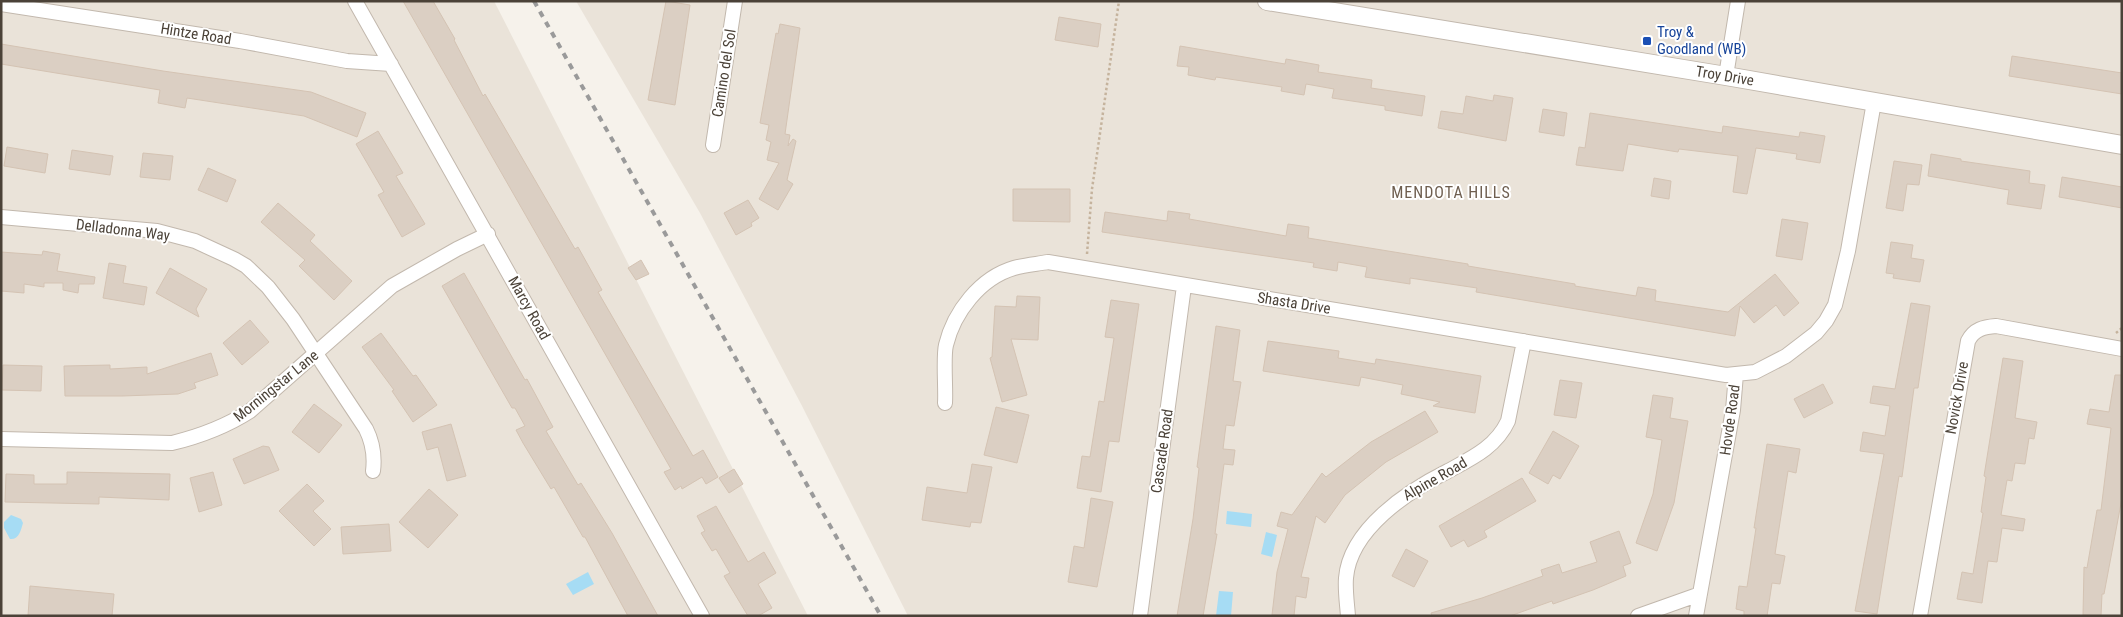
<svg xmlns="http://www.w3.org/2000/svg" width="2123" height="617" font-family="'Roboto Condensed',sans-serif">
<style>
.residential{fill:#eae3d9}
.water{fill:#a6dcf4}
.building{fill:#dbcfc3;stroke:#d4c3b3}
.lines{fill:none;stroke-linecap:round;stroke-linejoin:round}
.minor-casing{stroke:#c2b8ad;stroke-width:16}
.tertiary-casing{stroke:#c2b8ad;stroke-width:20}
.path{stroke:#c5b39d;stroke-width:2.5;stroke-dasharray:2.5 2.5;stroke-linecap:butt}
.minor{stroke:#fff;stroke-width:14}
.tertiary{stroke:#fff;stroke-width:18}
.rail{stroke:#9a9a9a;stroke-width:4;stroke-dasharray:6 6;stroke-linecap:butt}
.transit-dot{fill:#1a4fb4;stroke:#fff;stroke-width:2}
.labels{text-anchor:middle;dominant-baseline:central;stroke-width:4;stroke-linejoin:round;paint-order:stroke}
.transit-label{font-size:15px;fill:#164399;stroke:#fff;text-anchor:start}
.street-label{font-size:15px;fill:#4b4238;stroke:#fff}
.neighbourhood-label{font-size:16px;letter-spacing:1px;fill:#6e5e4f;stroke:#fff}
</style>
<rect width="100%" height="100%" fill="#f6f2eb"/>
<path class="residential" d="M1 1H494L808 616H1Z
M576 1H2122V616H908L801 404 700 213Z"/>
<path class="water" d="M1227 511 1252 514 1251 527 1226 524Z
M11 515 21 519 23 523C21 530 19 540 10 539L4 528V522Z
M1266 532 1277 535 1272 557 1261 554Z
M588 572 594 584 573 595 566 584Z
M1219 591 1233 592 1231 616H1216Z"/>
<path class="building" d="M403 1H433L455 39 454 40 483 96 485 94 575 249 578 247 602 290 598 292 693 456 703 450 718 477 706 484 702 477 682 489 681 486 675 490 664 472 671 469Z
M666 1 690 5 675 105 648 100Z
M1059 17 1101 24 1098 47 1055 40Z
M780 24 800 28 785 134 790 135 788 146 793 139 796 141 787 180 793 184 778 210 759 199 779 163 767 160 771 142 766 140 769 125 760 123 776 33 778 34Z
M1 44 163 71 311 92 366 113 357 137 304 116 187 98 185 108 158 103 160 90 1 64Z
M1180 46 1285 64 1286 59 1319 65 1318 72 1372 80 1371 88 1425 96 1422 116 1385 110V106L1332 98 1334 89 1306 84 1304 95 1281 91 1282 87 1216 77 1215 80 1188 75 1189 67 1177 66Z
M2012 56 2122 73V94L2009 76Z
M1494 95 1513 98 1506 141 1438 128 1441 111 1463 114 1466 96 1493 101Z
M1543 109 1567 113 1564 136 1539 132Z
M1590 113 1722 133 1723 126 1799 137 1800 132 1825 136 1820 163 1796 159 1797 154 1756 148 1747 194 1733 192 1738 156 1679 149 1678 152 1628 144 1623 171 1576 165 1579 147 1585 148Z
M378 131 403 173 396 176 425 224 402 237 378 195 384 192 356 144Z
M7 147 48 154 45 173 4 166Z
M72 150 113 156 110 175 69 169Z
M143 153 173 156 170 180 140 177Z
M1931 154 1961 159V161L2030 171 2029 183 2045 185 2041 209 2007 204 2009 190 1928 176Z
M1894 161 1922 165 1919 185 1907 184 1903 211 1886 208Z
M208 168 236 180 227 202 198 190Z
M2062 177 2122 187V208L2059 197Z
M1654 178 1671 181 1669 199 1651 196Z
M1013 189H1070V222L1013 221Z
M748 200 759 218 751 223 752 226 736 235 724 213Z
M278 203 315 235 310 241 352 281 334 300 299 266 305 260 261 222Z
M1168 211 1190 214 1189 219 1286 236 1288 224 1309 227 1308 238 1468 264V266L1575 284V286L1636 296 1638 287 1656 290 1655 301 1728 312 1775 274 1799 303 1784 316 1776 305 1754 323 1740 306 1735 336 1476 292 1477 288 1410 278V284L1365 277 1367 267 1338 262 1337 271 1313 267 1314 263 1102 232 1105 212 1167 221Z
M1782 219 1808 223 1802 260 1776 256Z
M1891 242 1913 245 1911 258 1924 260 1920 282 1893 278 1894 274 1886 273Z
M43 251 60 254 57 271 95 277 94 284H79L78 293 63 290V283H44V287L24 284V293L1 291V252L42 255Z
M641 260 649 274 636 280 628 268Z
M109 263 126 266 123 283 147 287 144 305 103 298Z
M170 268 207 289 196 309 199 317 156 293Z
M464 273 525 380 527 379 553 427 546 431 578 485 581 483 612 533 658 616H628L585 537H583L554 487 551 489 523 443 516 430 525 426 515 408H512L442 286Z
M1017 296 1040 297 1038 340 1011 339 1027 395 1002 402 990 358 992 357 995 306 1016 307Z
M1111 300 1139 304 1119 442 1109 441 1101 492 1077 488 1082 456 1090 457 1099 401 1104 402 1114 338 1105 337Z
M1911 303 1930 306 1918 388H1914L1902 477 1899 476 1877 614 1855 611 1884 454 1860 451 1863 432 1885 436 1890 406 1870 403 1873 386 1895 389Z
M250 320 269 342 242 365 223 343Z
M1216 326 1240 330 1233 381 1241 382 1234 426 1226 425 1223 449 1235 450 1233 465 1224 464 1215 534H1217L1203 616H1177L1193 519 1199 468 1197 467Z
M381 333 413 376 416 375 437 405 413 422 392 391 394 390 362 347Z
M1268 341 1339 351 1338 358 1375 364 1376 359 1481 376 1475 413 1433 406 1440 402 1401 394 1403 385 1361 377 1359 386 1263 371Z
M211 353 218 375 194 383 196 388 178 394 122 396H65L64 366 110 365V369L147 367V374Z
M2003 358 2023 361 2015 418 2037 422 2034 439 2029 438 2025 464 2015 463 2012 481 2007 480 2001 515 2025 519 2023 531 2002 528 1997 562 1988 561 1982 603 1957 599 1962 572 1973 574 1983 513 1981 512 1986 477 1984 476Z
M3 365 42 366 41 391 2 390Z
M2115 375H2122V498L2104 594H2102L2101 616 2083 615 2084 567 2087 568 2097 510H2101L2111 428 2087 424 2090 409 2109 412Z
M1560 380 1582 383 1576 418 1554 415Z
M1823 384 1833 403 1804 418 1794 399Z
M1653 395 1673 398 1670 418 1688 421 1674 503 1657 551 1636 543 1653 494 1662 440 1646 437Z
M314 404 342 425 319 453 292 432Z
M996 407 1029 415 1017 463 984 455Z
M1425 411 1438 432 1386 462 1345 495 1325 523 1316 516 1301 577 1309 578 1306 598 1296 596 1294 616 1272 615 1277 572 1288 529 1277 526 1281 512 1292 515 1322 473 1326 477 1371 442Z
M451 424 466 476 447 481 438 447 427 450 422 432Z
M1553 431 1579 446 1560 479 1553 475 1548 484 1529 473Z
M1767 444 1800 449 1796 473 1788 471 1775 554 1785 556 1780 584 1772 583 1767 616H1744V611L1736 609 1739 586 1747 587 1756 528H1754Z
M263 446 269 447 279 470 244 484 233 459Z
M972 464 992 467 981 523 971 522 970 527 922 520 927 487 967 493Z
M734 469 743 484 729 493 719 478Z
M67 472 170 474 169 500 99 497V504L5 502 6 474 34 475V484H67Z
M213 472 222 505 199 512 190 478Z
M1522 478 1536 501 1484 531 1487 537 1468 547 1464 540 1451 547 1439 526Z
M307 484 324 501 313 511 331 529 314 546 279 511Z
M429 489 458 515 428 548 399 522Z
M1091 498 1113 502 1097 587 1068 582 1074 546 1084 548Z
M716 506 748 562 764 552 776 573 758 584 772 608 758 616H748L724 576 730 573 716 549 712 551 701 533 705 531 697 516Z
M389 524 391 551 343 554 341 527Z
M1619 531 1631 563 1623 566 1626 576 1593 590 1553 604 1552 601 1510 616H1432L1431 613 1482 598 1543 576 1541 570 1559 564 1562 573 1597 562 1590 542Z
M1406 549 1428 561 1414 587 1392 576Z
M30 586 114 594 112 616H28Z"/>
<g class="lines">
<g class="minor-casing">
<path id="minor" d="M355 1 702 616
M1 4 240 41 347 61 391 64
M1726 76 1738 1
M713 145 735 1
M1 217 157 231 195 241 234 259 246 266 268 287 293 319 366 429C373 443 375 455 373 471
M945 403C946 389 943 357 946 345 954 312 980 278 1014 268 1025 265 1037 264 1048 262L1726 375 1755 372 1786 356 1816 333 1826 321 1835 305 1848 251 1874 102
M1 439 172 443C201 436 225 427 250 411L392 286 457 249 488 234
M1140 616 1184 286
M1348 616C1347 603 1345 590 1346 578 1350 529 1408 491 1448 471 1472 458 1496 447 1508 421L1524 341
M1638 616 1700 594
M1696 616 1733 410 1736 374
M1920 616 1968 341C1974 329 1984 327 1996 326L2122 349"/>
</g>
<g class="tertiary-casing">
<g id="tertiary">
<path id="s1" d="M1267 1 1726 76 2122 145"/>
</g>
</g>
<path class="path" d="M1087 254 1092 189 1119 1
M2116 333 2122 328"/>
<use href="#minor" class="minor"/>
<use href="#tertiary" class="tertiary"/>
<path class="rail" d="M534 1 881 616"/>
</g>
<rect class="transit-dot" x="1642" y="36" width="10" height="10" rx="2.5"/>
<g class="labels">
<g class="transit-label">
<text x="1657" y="32">Troy &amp;<tspan x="1657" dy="17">Goodland (WB)</tspan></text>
</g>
<g class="street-label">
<text transform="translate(196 34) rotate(9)">Hintze Road</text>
<text transform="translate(724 73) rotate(-81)">Camino del Sol</text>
<text stroke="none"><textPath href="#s1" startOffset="464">Troy Drive</textPath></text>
<text transform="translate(123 230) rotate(7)">Delladonna Way</text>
<text transform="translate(1294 303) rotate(9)">Shasta Drive</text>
<text transform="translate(529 308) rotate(61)">Marcy Road</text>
<text transform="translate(276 386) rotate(-39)">Morningstar Lane</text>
<text transform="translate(1957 398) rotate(-80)">Novick Drive</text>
<text transform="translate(1730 420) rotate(-82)">Hovde Road</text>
<text transform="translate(1162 451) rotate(-82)">Cascade Road</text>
<text transform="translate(1435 479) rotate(-30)">Alpine Road</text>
</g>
<g class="neighbourhood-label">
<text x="1451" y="192">MENDOTA HILLS</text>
</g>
</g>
<rect width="2123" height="617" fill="none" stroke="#4b4238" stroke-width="5"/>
</svg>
